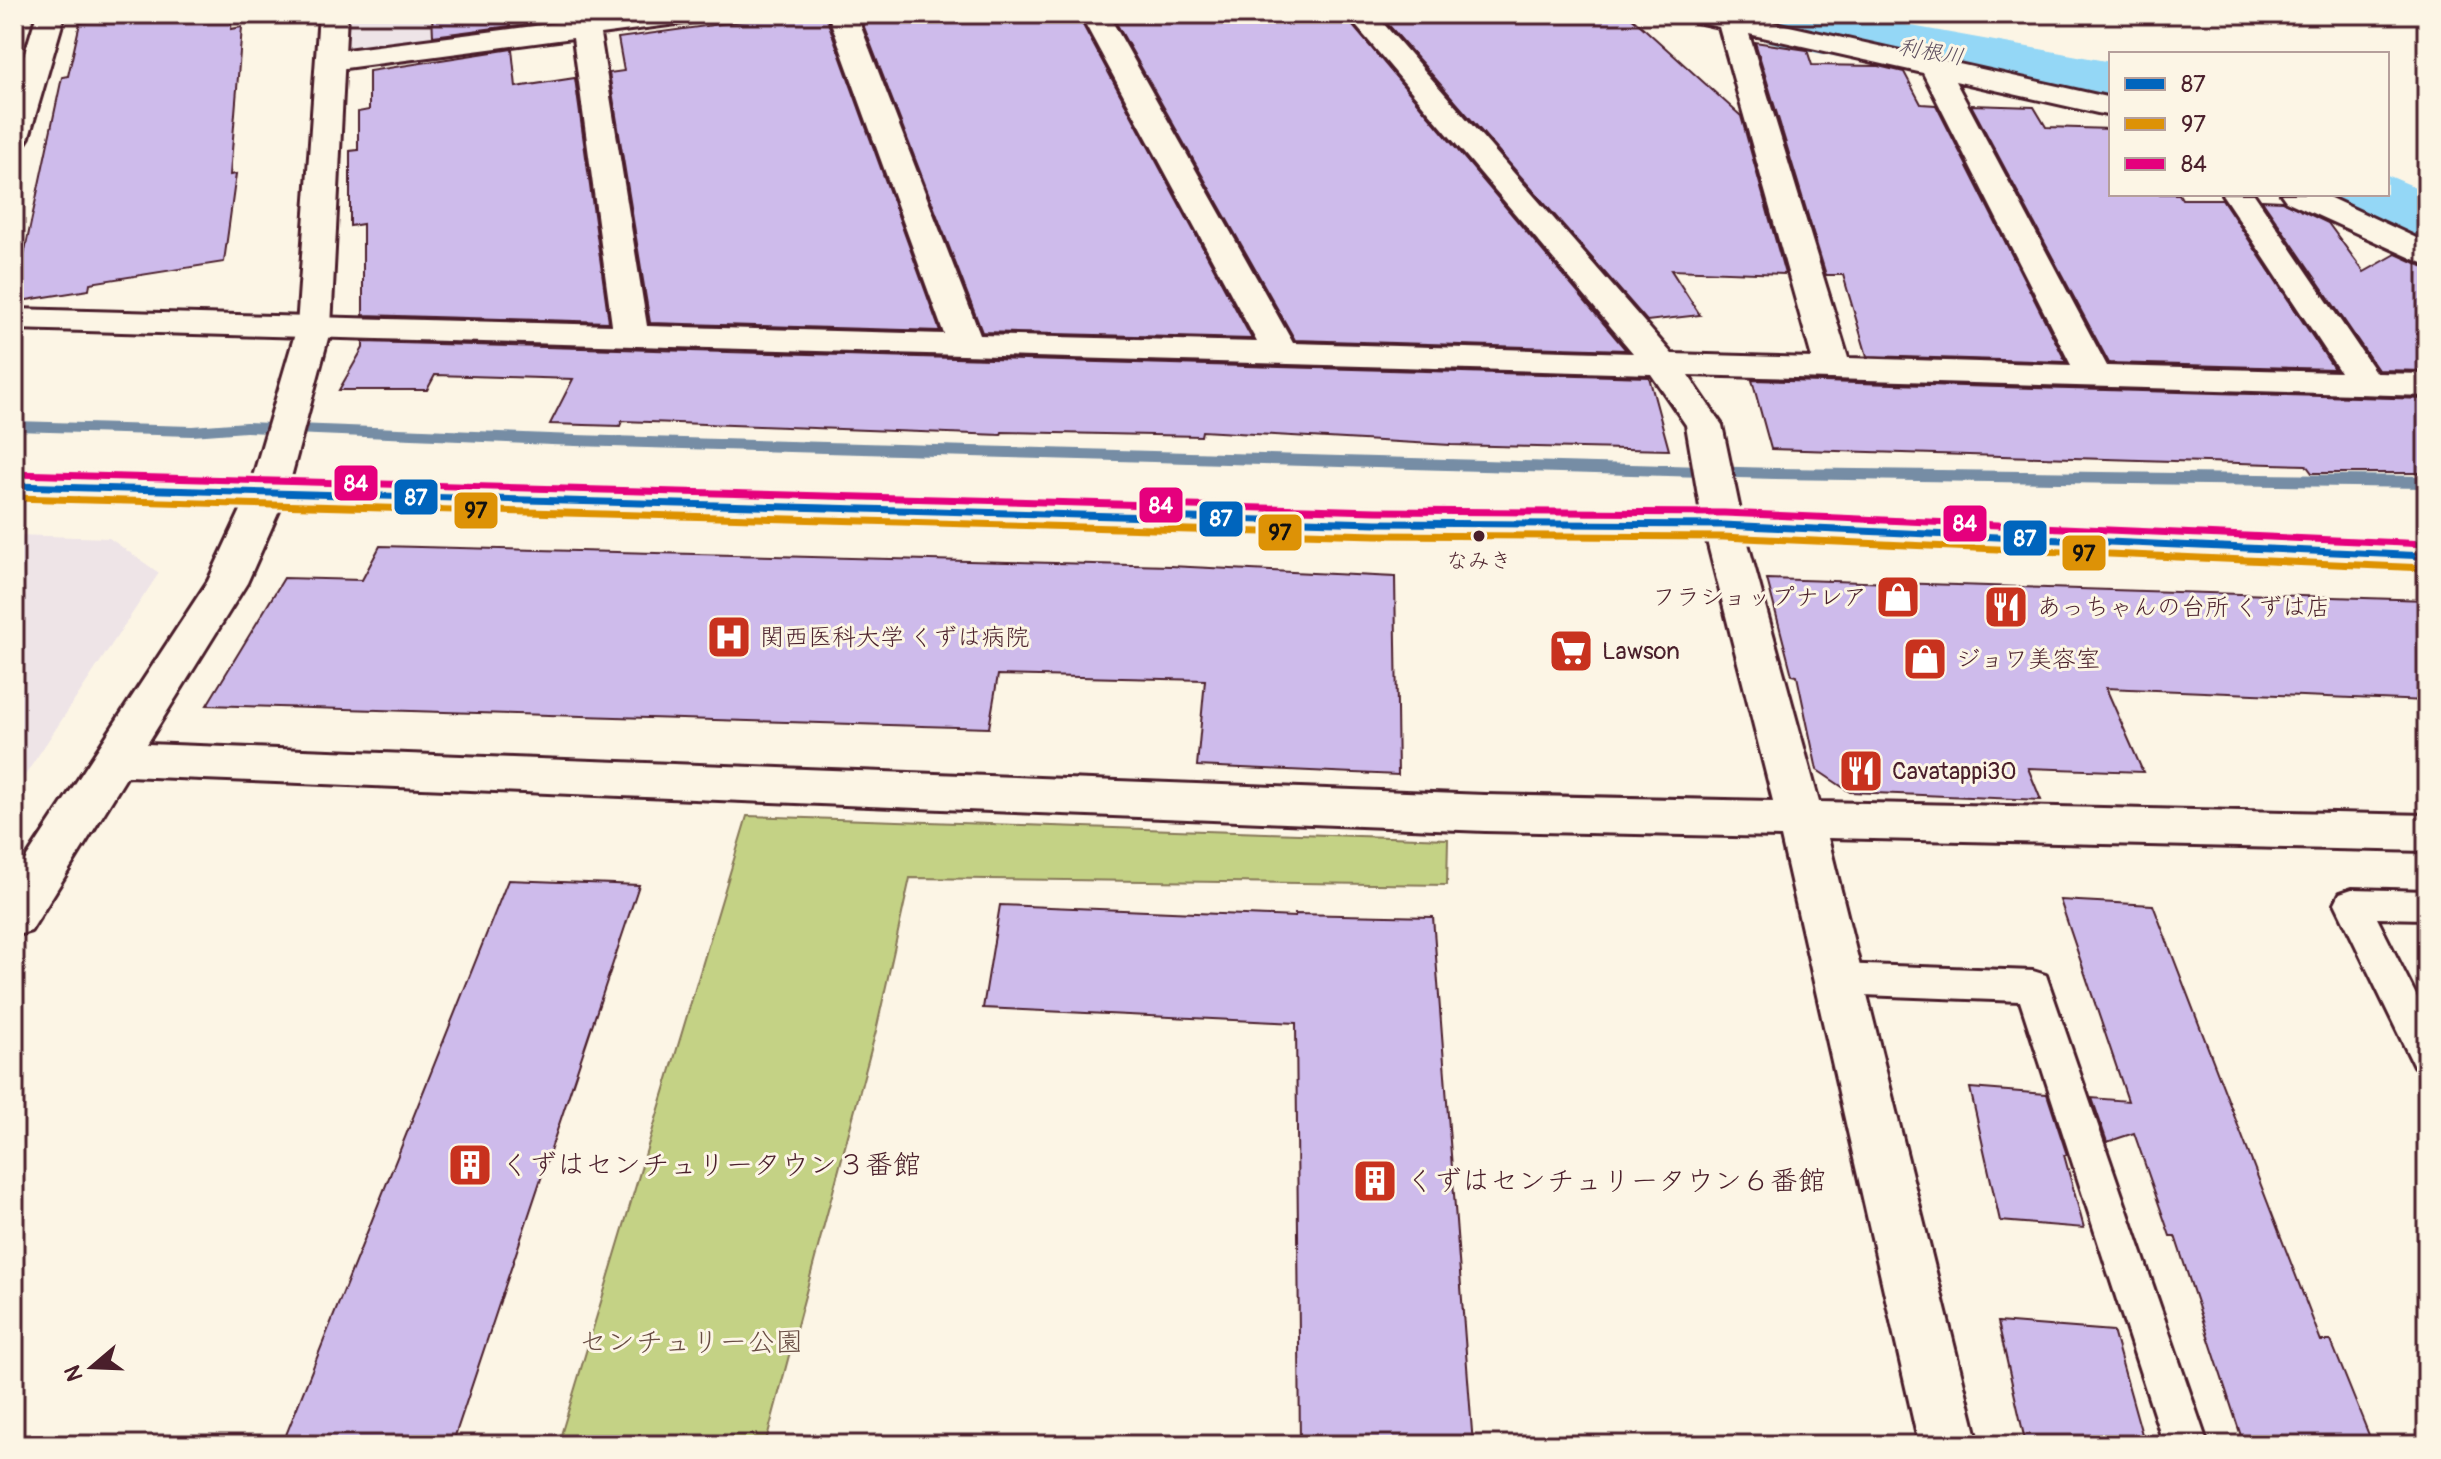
<svg xmlns="http://www.w3.org/2000/svg" width="2441" height="1459" font-family="Pangolin,'Klee One',sans-serif">
<style>
.built{fill:#eee4e7}
.green{fill:#c4d285;stroke:#877858;stroke-width:2}
.lines{fill:none;stroke-linecap:round;stroke-linejoin:round}
.stream{fill:#768da5;fill-rule:evenodd}
.river{fill:#94d7f6;fill-rule:evenodd}
.building{fill:#cebbeb;stroke:#4a1f2b;stroke-width:2}
.lane-casing{stroke:#4a1f2b;stroke-width:6}
.street-casing{stroke:#4a1f2b;stroke-width:6}
.secondary-casing{stroke:#4a1f2b;stroke-width:6}
.lane{fill:#fcf5e5;fill-rule:evenodd}
.street{fill:#fcf5e5;fill-rule:evenodd}
.secondary{fill:#fcf5e5;fill-rule:evenodd}
.bus-1-casing{stroke:#fcf5e5;stroke-width:13}
.bus-2-casing{stroke:#fcf5e5;stroke-width:13}
.bus-3-casing{stroke:#fcf5e5;stroke-width:13}
.bus-1{stroke:#0065bd;stroke-width:7}
.bus-2{stroke:#dd9206;stroke-width:7}
.bus-3{stroke:#e5007d;stroke-width:7}
.bus-dot{fill:#4a1f2b;stroke:#fcf5e5;stroke-width:3}
.labels{text-anchor:middle;dominant-baseline:central;stroke-width:6;stroke-linejoin:round;paint-order:stroke}
.far-water-label{font-size:22px;font-style:italic;fill:#5c4d5e;stroke:#fcf5e5}
.bus-label{font-size:22px;fill:#4a1f2b;stroke:#fcf5e5}
.poi-label{font-size:24px;fill:#4a1f2b;stroke:#fcf5e5;text-anchor:start}
.near-poi-label{font-size:28px;fill:#4a1f2b;stroke:#fcf5e5;text-anchor:start}
.near-park-label{font-size:28px;fill:#684c42;stroke:#fcf5e5}
.line-badge{stroke:#fcf5e5;stroke-width:3}
.badge-label{font-size:22px;text-anchor:middle;font-weight:bold;fill:#fff}
.pale-badge-label{font-size:22px;text-anchor:middle;font-weight:bold;fill:#111}
</style>
<rect width="100%" height="100%" fill="#fcf5e5"/>
<filter id="ink" filterUnits="userSpaceOnUse"><feTurbulence type="fractalNoise" baseFrequency=".0125" numOctaves="2"/><feDisplacementMap in="SourceGraphic" scale="16" xChannelSelector="R" yChannelSelector="G"/><feConvolveMatrix kernelMatrix="1 2 1 2 8 2 1 2 1" color-interpolation-filters="sRGB"/></filter>
<g filter="url(#ink)">
<path class="built" d="M333 14H693L330 61Z
M14 535 109 538 159 573 14 792Z"/>
<path class="green" d="M747 816 1448 839 1447 885 910 878 876 1031 765 1445H558Z"/>
<g class="lines">
<path class="stream" d="M14 421 192 426 246 422 575 435 1775 468 2427 476V488L1775 479 575 446 246 432 192 436 14 431Z"/>
<path class="river" d="M1715 14H1845L2111 62V108L1786 47 1726 29Z
M2387 175 2427 192V249L2397 242 2333 212 2321 194H2387Z"/>
</g>
<path class="building" d="M104 14H232L231 29 242 27 230 175 236 174 224 262 90 283 89 290 14 302 62 77 68 76 80 23 103 20Z
M432 14H509L510 26 433 36Z
M793 14H825L940 331 650 323 609 73 624 71 618 38Z
M859 14H1077L1252 339 982 332Z
M1111 14H1343L1626 350 1295 340Z
M1379 14H1538L1544 20 1580 14H1628L1741 116 1785 274 1671 270 1700 315 1647 321Z
M1755 42 1807 50 1812 65 1878 66 1904 72 1921 104 1936 105 2066 362 1867 356 1843 275H1826Z
M512 49 516 87 575 78 609 322 363 315V224L350 226V151L358 150V112L369 110V71Z
M1971 105 2034 107 2046 127 2111 129V194H2179L2182 199H2222L2334 369 2109 363Z
M2262 200 2282 201 2328 223 2364 272 2396 254 2427 268V371L2378 370Z
M363 342 1649 377 1669 450 1451 445 1202 431 1201 436 1002 432 1001 435 622 421 620 426 550 424 573 379 435 375 427 390H339L363 348Z
M1752 380 2427 399V473H2312L2306 465 1771 449Z
M380 546 1170 566 1395 577 1398 775 1197 766 1205 680 998 675 989 728 207 705 284 578 362 580Z
M1767 579 2427 600V701L2106 688 2143 772 2028 768 2041 800 1850 792 1817 770 1797 676 1792 675Z
M508 880 639 885 452 1445H282Z
M2060 900 2153 905 2321 1341H2331L2373 1445H2244L2175 1236H2170L2134 1133 2107 1142 2092 1098 2128 1101Z
M1000 905 1295 917V914L1433 917 1473 1445H1300L1296 1023 983 1008Z
M1970 1088 2047 1094 2067 1155H2064L2084 1228 2000 1221Z
M1998 1322 2113 1331 2145 1445H2026Z"/>
<g class="lines">
<g class="lane-casing">
<path id="lane" d="M2352 889 2427 891V919L2377 918 2427 1017V1071L2414 1066 2335 903 2340 893Z
M1837 964 2033 971 2046 975 2208 1445H2164L2020 1001 1837 994 1824 990 1819 979 1824 968Z"/>
</g>
<g class="street-casing">
<path id="street" d="M37 14H65L29 137 25 143 14 146V89Z
M629 14H706L702 20 692 22 600 34 647 326 944 334 828 14H856L980 335 1257 342 1080 14H1108L1293 343 1633 353 1346 14H1375L1672 354 1812 358 1719 27 1688 20 1684 14H1735L2111 98V116L1955 81 2107 366 2340 372 2222 194H2254L2376 373 2427 374V396L1688 375 1722 425 1743 525 1819 802 2427 815V851L1828 838 1979 1445H1919L1781 837 1485 831 127 776 31 931 14 936V877L208 581 249 493 254 484 268 481 282 484 287 493 247 583 147 744 1485 795 1773 801 1703 525 1686 425 1651 374 14 329V309L612 325 573 38 330 70 320 67 316 61 320 55 330 52ZM1749 34 1923 73 2071 365 1848 358Z
M2281 194H2322L2427 243V265L2286 201Z"/>
</g>
<g class="secondary-casing">
<path id="secondary" d="M319 14H347L331 327 290 481 1376 510 1723 512 2427 543V569L1723 538 1376 536 14 498V474L252 480 297 327Z"/>
</g>
<use href="#lane" class="lane"/>
<use href="#street" class="street"/>
<use href="#secondary" class="secondary"/>
<g class="bus-1-casing">
<path id="bus-1" d="M14 486 1376 523 1723 525 2427 556"/>
</g>
<g class="bus-2-casing">
<path id="bus-2" d="M14 498 1376 535 1723 537 2426 568"/>
</g>
<g class="bus-3-casing">
<path id="bus-3" d="M14 474 1376 511 1724 513 2427 544"/>
</g>
<use href="#bus-1" class="bus-1"/>
<use href="#bus-2" class="bus-2"/>
<use href="#bus-3" class="bus-3"/>
</g>
</g>
<defs>
<g id="shop-square" transform="scale(2.3)"><rect x="-9" y="-9" width="18" height="18" rx="4" fill="#c8321e" stroke="#fcf5e5"/><path d="M-5-2.5h2.3a2.7 3.5 0 0 1 5.4 0H5L5.5 6h-11ZM-1.5-2.5h3a1.5 2.3 0 0 0-3 0Z" fill="#fff"/></g>
<g id="restaurant-square" transform="scale(2.3)"><rect x="-9" y="-9" width="18" height="18" rx="4" fill="#c8321e" stroke="#fcf5e5"/><path d="M-5-6h1v4h1v-4h1v4h1v-4h1v5L-1.5 .5V6h-2V.5L-5-1ZM5-6V6H3V1.5H1.5Q1.5-4 5-6Z" fill="#fff"/></g>
<g id="hospital-square" transform="scale(2.3)"><rect x="-9" y="-9" width="18" height="18" rx="4" fill="#c8321e" stroke="#fcf5e5"/><path d="M-5-5h3v3.5h4V-5h3V5h-3V1.5h-4V5h-3Z" fill="#fff"/></g>
<g id="supermarket-square" transform="scale(2.3)"><rect x="-9" y="-9" width="18" height="18" rx="4" fill="#c8321e" stroke="#fcf5e5"/><path d="M-6-5.5h2.5l.6 2H6L4.5 2H-2.5L-4.4-4H-6ZM-1.5 3.2a1.3 1.3 0 1 0 .1 0ZM3 3.2a1.3 1.3 0 1 0 .1 0Z" fill="#fff"/></g>
<g id="building-square" transform="scale(2.3)"><rect x="-9" y="-9" width="18" height="18" rx="4" fill="#c8321e" stroke="#fcf5e5"/><path d="M-4-6H4V6H1V3H-1V6H-4ZM-2.5-4.3h1.7v1.8h-1.7ZM.8-4.3h1.7v1.8H.8ZM-2.5-1h1.7V.8h-1.7ZM.8-1h1.7V.8H.8Z" fill="#fff"/></g>
</defs>
<g fill-rule="evenodd">
<use href="#shop-square" x="1898" y="597"/>
<use href="#restaurant-square" x="2006" y="607"/>
<use href="#hospital-square" x="729" y="637"/>
<use href="#supermarket-square" x="1571" y="651"/>
<use href="#shop-square" x="1925" y="659"/>
<use href="#restaurant-square" x="1861" y="771"/>
<use href="#building-square" x="470" y="1165"/>
<use href="#building-square" x="1375" y="1181"/>
</g>
<circle class="bus-dot" cx="1479" cy="536" r="7"/>
<g class="labels">
<g class="far-water-label">
<text transform="translate(1931 52) rotate(10)">利根川</text>
</g>
<g class="bus-label">
<text x="1479" y="561">なみき</text>
</g>
<g class="poi-label">
<text x="1867" y="597" text-anchor="end">フラショップナレア</text>
<text x="2037" y="607">あっちゃんの台所 くずは店</text>
<text x="760" y="637">関西医科大学 くずは病院</text>
<text x="1602" y="651">Lawson</text>
<text x="1956" y="659">ジョワ美容室</text>
<text x="1892" y="771">Cavatappi30</text>
</g>
<g class="near-poi-label">
<text x="501" y="1165">くずはセンチュリータウン３番館</text>
<text x="1406" y="1181">くずはセンチュリータウン６番館</text>
</g>
<g class="near-park-label">
<text x="691" y="1342">センチュリー公園</text>
</g>
</g>
<g class="line-badge">
<rect x="333" y="464" width="46" height="38" rx="8" fill="#e5007d"/>
<rect x="393" y="478" width="46" height="38" rx="8" fill="#0065bd"/>
<rect x="1138" y="486" width="46" height="38" rx="8" fill="#e5007d"/>
<rect x="453" y="491" width="46" height="39" rx="8" fill="#dd9206"/>
<rect x="1198" y="500" width="46" height="38" rx="8" fill="#0065bd"/>
<rect x="1942" y="504" width="46" height="39" rx="8" fill="#e5007d"/>
<rect x="1257" y="513" width="46" height="39" rx="8" fill="#dd9206"/>
<rect x="2002" y="519" width="46" height="38" rx="8" fill="#0065bd"/>
<rect x="2061" y="534" width="46" height="38" rx="8" fill="#dd9206"/>
</g>
<g class="badge-label">
<text x="356" y="491">84</text>
<text x="416" y="505">87</text>
<text x="1161" y="513">84</text>
<text x="1221" y="526">87</text>
<text x="1965" y="531">84</text>
<text x="2025" y="546">87</text>
</g>
<g class="pale-badge-label">
<text x="476" y="518">97</text>
<text x="1280" y="540">97</text>
<text x="2084" y="561">97</text>
</g>
<rect width="2441" height="1459" fill="none" stroke="#fcf5e5" stroke-width="48"/>
<rect x="24" y="24" width="2393" height="1411" fill="none" stroke="#4a1f2b" stroke-width="3" filter="url(#ink)"/>
<rect x="2109" y="52" width="280" height="144" fill="#fcf5e5" stroke="#b59f9b" stroke-width="2"/>
<rect x="2125" y="78" width="40" height="12" fill="#0065bd" stroke="#b59f9b" stroke-width="2"/>
<text x="2181" y="92" font-size="24" fill="#4a1f2b">87</text>
<rect x="2125" y="118" width="40" height="12" fill="#dd9206" stroke="#b59f9b" stroke-width="2"/>
<text x="2181" y="132" font-size="24" fill="#4a1f2b">97</text>
<rect x="2125" y="158" width="40" height="12" fill="#e5007d" stroke="#b59f9b" stroke-width="2"/>
<text x="2181" y="172" font-size="24" fill="#4a1f2b">84</text>
<g transform="translate(92 1367) rotate(251)" stroke="#fcf5e5" stroke-width="6" paint-order="stroke">
<path d="M0-6L14 30L0 20L-14 30Z" fill="#4a1f2b"/>
<text y="-12" font-size="22" font-weight="bold" text-anchor="middle" fill="#4a1f2b">N</text>
</g>
</svg>
